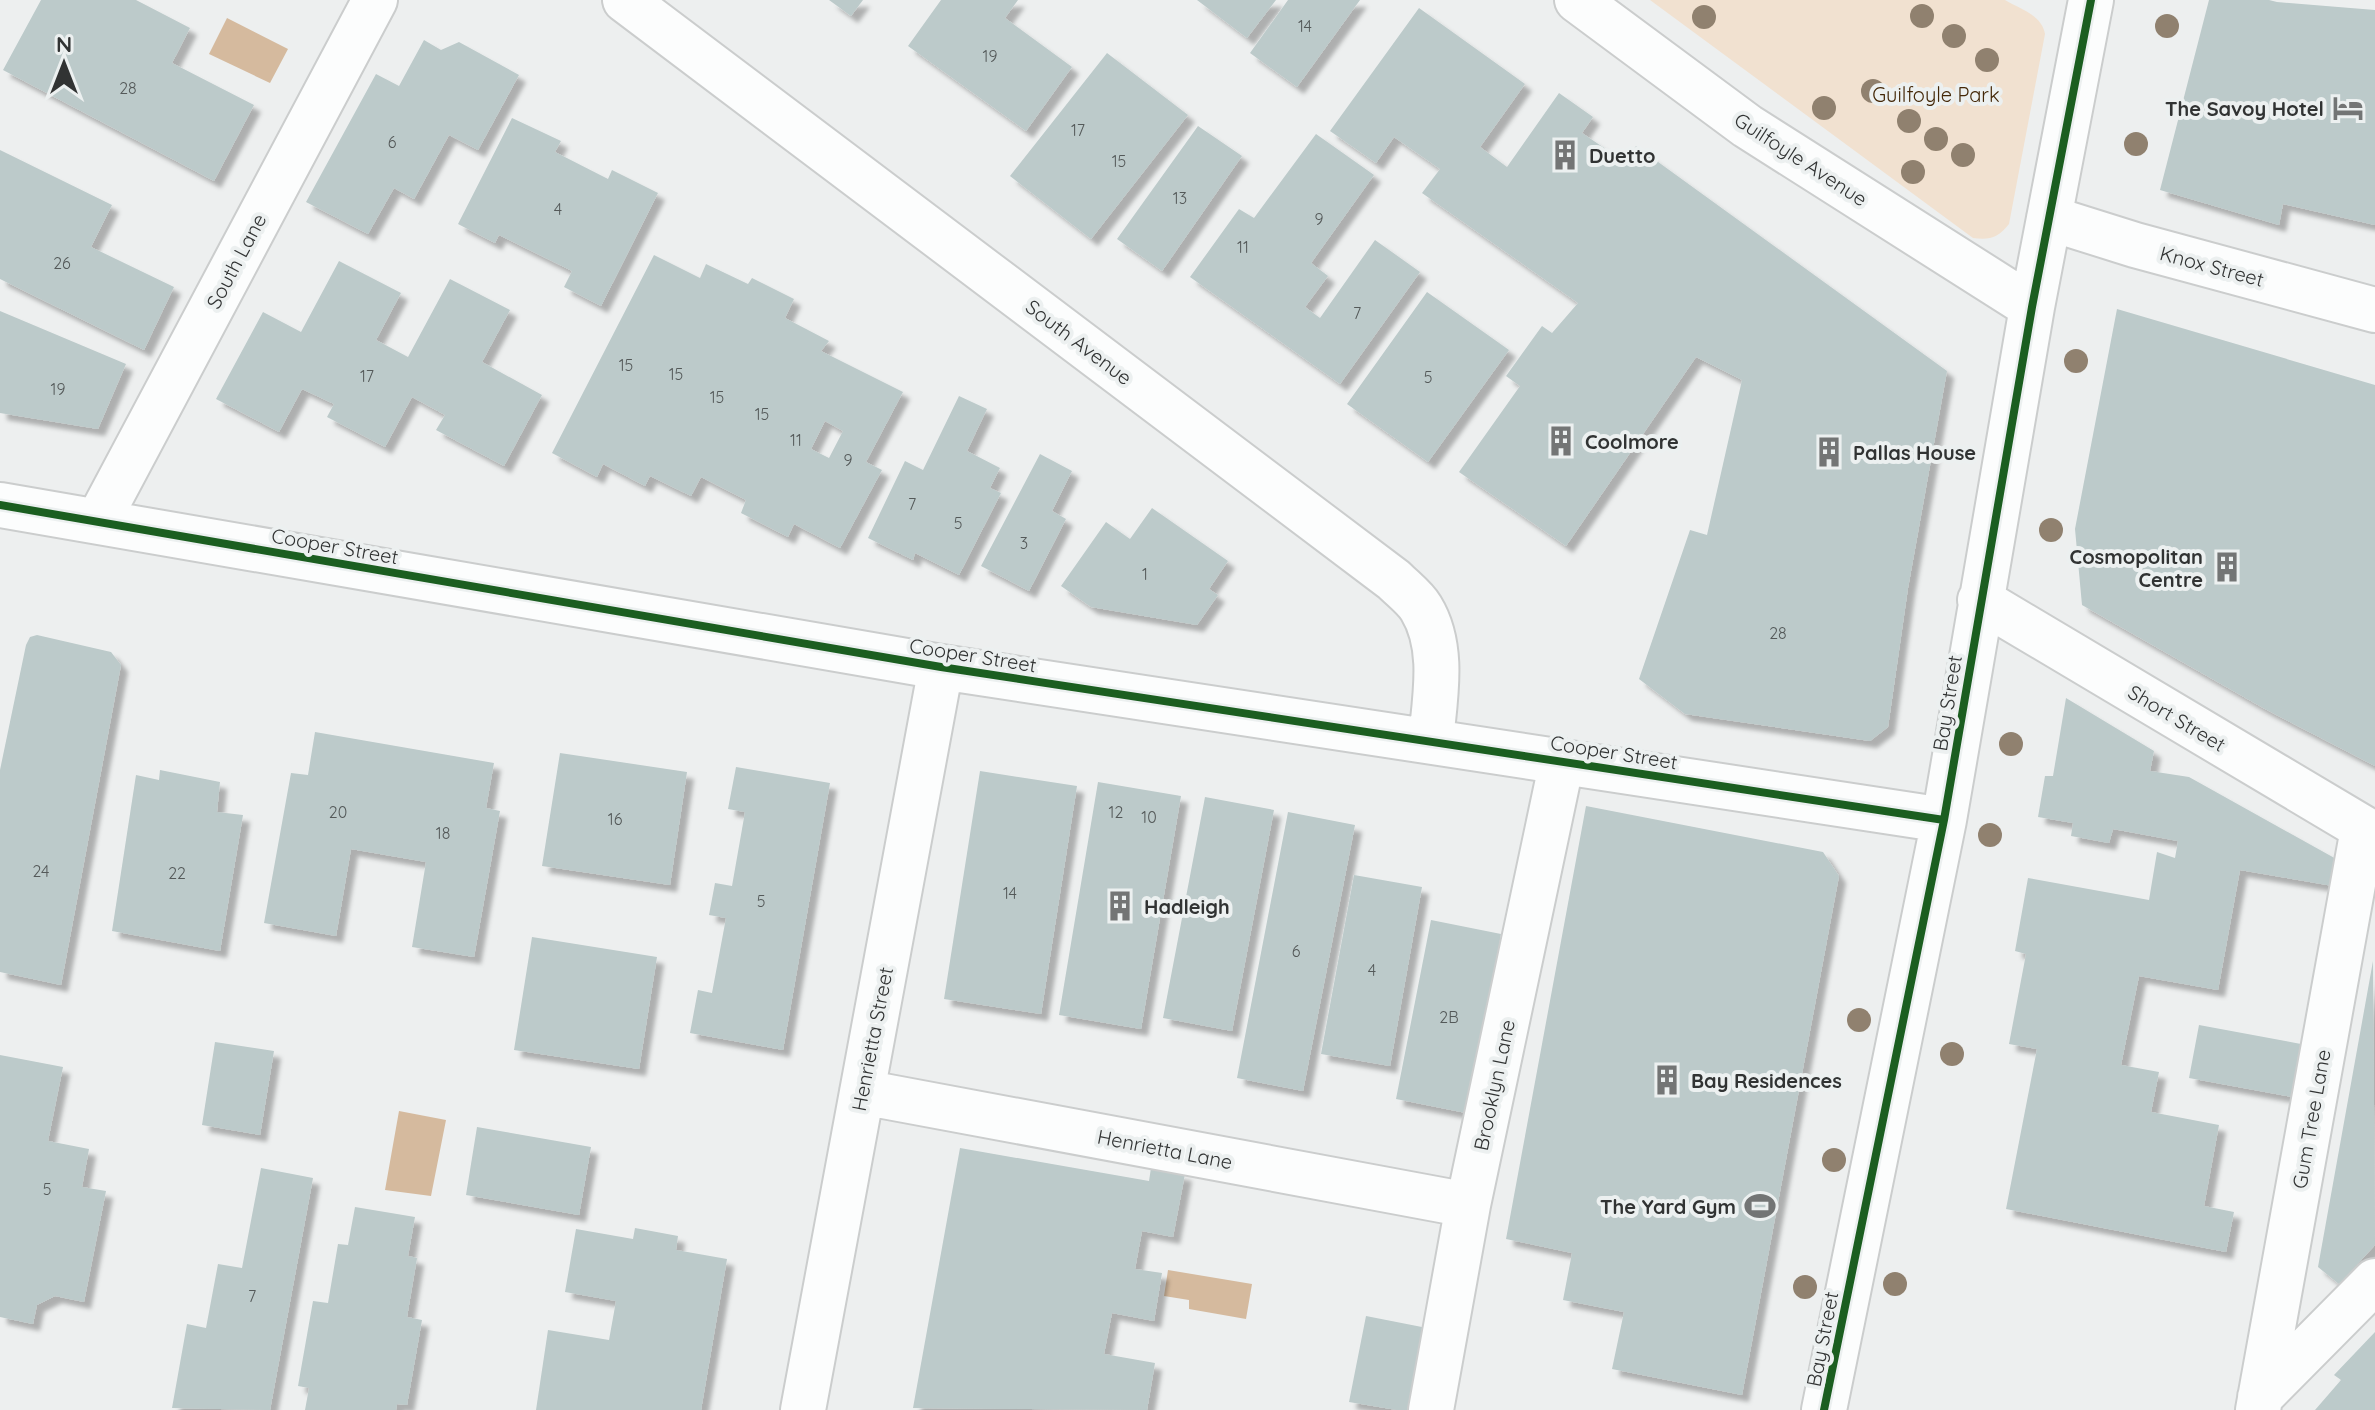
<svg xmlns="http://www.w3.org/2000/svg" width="2375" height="1410" font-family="Quicksand,sans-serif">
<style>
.green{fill:#f1e1d0}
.water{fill:#d5ba9e}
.building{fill:#bccaca;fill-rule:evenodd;filter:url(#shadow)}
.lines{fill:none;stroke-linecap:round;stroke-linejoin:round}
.minor-casing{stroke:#cbcdcd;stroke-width:48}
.minor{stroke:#fcfdfd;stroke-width:44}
.cycleway-casing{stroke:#ecf0f0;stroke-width:13}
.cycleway{stroke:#1b5e20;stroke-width:8}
.tree{fill:#90816f}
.labels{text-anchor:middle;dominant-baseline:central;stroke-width:8;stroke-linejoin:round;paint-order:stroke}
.number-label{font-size:16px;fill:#545959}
.park-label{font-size:20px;fill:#432707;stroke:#ecf0f0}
.poi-label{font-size:20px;font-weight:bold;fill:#313333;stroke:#ecf0f0;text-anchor:start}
.street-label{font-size:20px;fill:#313333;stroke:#ecf0f0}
</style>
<defs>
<filter id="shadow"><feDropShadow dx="7" dy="7" stdDeviation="2" flood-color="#0004"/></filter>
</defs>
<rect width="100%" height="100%" fill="#edefef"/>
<path class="green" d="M1650 0H2005C2020 9 2042 15 2045 34L2009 224C1998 238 1990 240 1973 238Z"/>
<path class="water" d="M227 18 288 49 270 83 209 54Z
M399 1111 446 1120 431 1196 385 1190Z
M1168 1270 1252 1284 1246 1319 1189 1309V1300L1164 1296Z"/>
<path class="building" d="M41 0H136L190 28 172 63 254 105 214 181 3 70Z
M829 0H863L851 16Z
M941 0H1018L1005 18 1072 67 1026 131 908 46Z
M1197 0H1276L1247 38Z
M1288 0H1360L1297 87 1250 53Z
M2209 0H2269L2277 2 2375 10V225L2283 204 2279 225 2160 190Z
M1419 8 1525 84 1480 147 1507 167 1559 93 1593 117 1582 133 1625 162 1636 146 1947 371 1908 588 1888 727 1870 741 1685 714 1639 679 1690 530 1707 535 1742 380 1696 357 1566 546 1459 472 1520 386 1506 376 1542 326 1552 333 1578 303 1422 193 1440 169 1394 137 1376 163 1330 131Z
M424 40 441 50 459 42 519 75 478 150 449 135 414 199 394 188 368 234 306 202 376 74 399 86Z
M1107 53 1188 115 1091 239 1010 176Z
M512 118 561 141 555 152 608 179 612 170 658 193 601 306 564 287 572 271 499 235 495 243 458 224Z
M1198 126 1242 156 1162 271 1117 239Z
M1316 134 1374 175 1311 263 1328 276 1305 307 1320 318 1375 240 1420 272 1340 384 1190 277 1239 209 1254 218Z
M0 150 112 205 91 247 174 287 144 350 0 279Z
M654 255 700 278 706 264 748 284 752 278 794 299 785 318 829 341 821 351 903 392 866 462 882 470 840 548 794 524 788 537 741 513 746 500 701 477 691 496 650 476 645 486 603 464 597 477 552 453ZM825 421 843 431 829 458 811 449Z
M339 261 401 293 376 340 408 357 450 279 510 310 482 362 542 395 504 466 436 430 445 415 412 397 385 447 327 417 334 404 302 389 279 432 216 399 263 312 301 332Z
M1427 292 1509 350 1428 462 1347 404Z
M2117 309 2375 385V766L2265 709 2082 605 2075 529Z
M0 311 126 364 98 429 0 413Z
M959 396 987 409 967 451 1000 468 990 488 1001 493 959 575 915 553 913 560 868 538 905 461 923 470Z
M1040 454 1072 471 1052 511 1066 519 1029 591 981 566Z
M1152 508 1228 561 1209 589 1218 595 1197 625 1091 607 1061 586 1106 522 1130 539Z
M37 635 111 652 121 665 61 985 0 972V770L26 645 30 637Z
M2066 698 2154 751 2150 771 2189 777 2338 860 2333 886 2240 870 2218 990 2139 976 2121 1065 2159 1072 2151 1112 2219 1125 2204 1206 2234 1212 2226 1252 2006 1209 2037 1049 2009 1044 2026 954 2015 951 2028 878 2149 900 2157 852 2175 858 2178 841 2113 829 2109 843 2071 836 2073 823 2038 817 2045 776H2053Z
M315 732 494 763 486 808 500 811 474 957 412 947 426 862 351 849 336 936 264 923 291 773 308 775Z
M560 753 687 772 670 885 542 866Z
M736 767 830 783 783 1050 690 1033 698 990 712 993 726 918 709 915 715 883 732 886 745 812 728 809Z
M160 770 220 782 217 812 243 815 220 951 112 931 136 775 159 780Z
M980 771 1077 786 1041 1014 944 999Z
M1098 782 1181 796 1141 1029 1059 1015Z
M1205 797 1274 810 1232 1031 1163 1018Z
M1586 806 1823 852 1839 876 1742 1395 1612 1369 1624 1312 1563 1300 1572 1253 1506 1239Z
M1288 812 1355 825 1303 1091 1237 1078Z
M1354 875 1422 887 1390 1066 1321 1054Z
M1431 920 1501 934 1466 1113 1396 1099Z
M532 937 657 957 639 1069 514 1050Z
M2373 961 2375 1245 2339 1284 2318 1267Z
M2199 1025 2301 1044 2292 1097 2189 1078Z
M215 1042 274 1051 260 1135 202 1125Z
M0 1055 63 1067 48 1141 89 1149 82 1187 106 1191 84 1302 55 1296 37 1305 33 1324 0 1317Z
M477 1127 591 1147 579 1215 466 1195Z
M960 1148 1149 1181 1151 1168 1185 1174 1173 1237 1142 1231 1135 1269 1162 1273 1154 1321 1112 1313 1104 1354 1155 1363 1147 1410 913 1408Z
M261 1168 313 1178 270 1410 172 1408 187 1324 206 1328 218 1264 242 1268Z
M355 1207 415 1217 408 1256 417 1258 407 1317 422 1320 407 1405 397 1404 396 1410H305L309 1388 298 1386 313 1301 328 1303 338 1244 348 1245Z
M635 1228 678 1236 676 1250 727 1259 701 1410H536L548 1330 609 1340 616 1301 565 1292 576 1229 633 1239Z
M1366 1316 1427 1328 1411 1410H1397L1349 1402Z
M2375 1332V1410H2315L2341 1380 2334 1375Z"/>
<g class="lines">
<g class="minor-casing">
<path id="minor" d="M625 0 1394 580C1403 589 1415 598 1421 608 1445 647 1435 697 1431 740
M1577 0 1747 126 2032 307
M2049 218 2135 245 2375 310
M0 505 941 667 1944 820
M98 521 375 0
M1980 600 2375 835
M862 1092 1468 1205
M2260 1397 2375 1281
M803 1410 941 667
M1431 1410 1468 1205 1562 761
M1824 1410 1944 820 2032 307 2091 0
M2258 1410 2363 829"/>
</g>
<use href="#minor" class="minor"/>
<g class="cycleway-casing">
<path id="cycleway" d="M0 505 941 667 1944 820
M1824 1410 1944 820 2032 307 2091 0"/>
</g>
<use href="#cycleway" class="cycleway"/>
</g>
<g class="tree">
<circle cx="1922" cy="16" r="12"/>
<circle cx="1704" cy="17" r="12"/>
<circle cx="2167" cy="26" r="12"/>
<circle cx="1954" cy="36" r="12"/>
<circle cx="1987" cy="60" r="12"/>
<circle cx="1873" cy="91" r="12"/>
<circle cx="1824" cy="108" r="12"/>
<circle cx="1909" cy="121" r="12"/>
<circle cx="1936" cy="139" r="12"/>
<circle cx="2136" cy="144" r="12"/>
<circle cx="1963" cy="155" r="12"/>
<circle cx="1913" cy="172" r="12"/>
<circle cx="2076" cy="361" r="12"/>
<circle cx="2051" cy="530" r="12"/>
<circle cx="2011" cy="744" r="12"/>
<circle cx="1990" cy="835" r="12"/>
<circle cx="1859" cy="1020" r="12"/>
<circle cx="1952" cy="1054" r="12"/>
<circle cx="1834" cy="1160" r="12"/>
<circle cx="1895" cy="1284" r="12"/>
<circle cx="1805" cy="1287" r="12"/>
</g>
<defs>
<g id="hotel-bare" transform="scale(2.4)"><path d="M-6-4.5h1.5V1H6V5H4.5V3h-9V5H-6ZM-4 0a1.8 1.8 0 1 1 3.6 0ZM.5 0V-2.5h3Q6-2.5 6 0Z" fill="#737575" stroke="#ecf0f0" stroke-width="2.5" paint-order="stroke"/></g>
<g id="building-bare" transform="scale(2.4)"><path d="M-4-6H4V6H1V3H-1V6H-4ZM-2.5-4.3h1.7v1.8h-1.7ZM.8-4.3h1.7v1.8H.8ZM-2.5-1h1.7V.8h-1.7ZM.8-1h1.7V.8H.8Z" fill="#737575" stroke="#ecf0f0" stroke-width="2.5" paint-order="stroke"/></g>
<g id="stadium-bare" transform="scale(2.4)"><path d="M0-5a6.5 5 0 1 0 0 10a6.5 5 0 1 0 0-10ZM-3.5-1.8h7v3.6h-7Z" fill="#737575" stroke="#ecf0f0" stroke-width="2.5" paint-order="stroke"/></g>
</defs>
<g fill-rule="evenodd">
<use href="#hotel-bare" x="2348" y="108"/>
<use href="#building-bare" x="1565" y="155"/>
<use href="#building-bare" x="1561" y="441"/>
<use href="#building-bare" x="1829" y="452"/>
<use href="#building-bare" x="2227" y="567"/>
<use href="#building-bare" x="1120" y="906"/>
<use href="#building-bare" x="1667" y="1080"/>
<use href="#stadium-bare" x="1760" y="1206"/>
</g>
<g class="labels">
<g class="number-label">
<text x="1305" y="26">14</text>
<text x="990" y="56">19</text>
<text x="128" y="88">28</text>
<text x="1078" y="130">17</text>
<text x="392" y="142">6</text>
<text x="1119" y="161">15</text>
<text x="1180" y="198">13</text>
<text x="558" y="209">4</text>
<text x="1319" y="219">9</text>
<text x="1243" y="247">11</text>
<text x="62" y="263">26</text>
<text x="1357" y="313">7</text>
<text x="626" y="365">15</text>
<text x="676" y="374">15</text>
<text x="367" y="376">17</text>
<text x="1428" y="377">5</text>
<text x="58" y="389">19</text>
<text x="717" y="397">15</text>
<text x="762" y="414">15</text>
<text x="796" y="440">11</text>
<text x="848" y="460">9</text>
<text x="912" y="504">7</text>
<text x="958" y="523">5</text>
<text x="1024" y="543">3</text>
<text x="1145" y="574">1</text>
<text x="1778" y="633">28</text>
<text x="338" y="812">20</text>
<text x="1116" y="812">12</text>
<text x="1149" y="817">10</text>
<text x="615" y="819">16</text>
<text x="443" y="833">18</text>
<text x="41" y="871">24</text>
<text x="177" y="873">22</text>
<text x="1010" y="893">14</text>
<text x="761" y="901">5</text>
<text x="1296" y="951">6</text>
<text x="1372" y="970">4</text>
<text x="1449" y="1017">2B</text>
<text x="47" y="1189">5</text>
<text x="252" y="1296">7</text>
</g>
<g class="park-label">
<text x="1936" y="94">Guilfoyle Park</text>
</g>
<g class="poi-label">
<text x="2324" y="108" text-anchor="end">The Savoy Hotel</text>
<text x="1589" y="155">Duetto</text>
<text x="1585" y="441">Coolmore</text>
<text x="1853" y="452">Pallas House</text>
<text x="2203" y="556" text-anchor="end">Cosmopolitan<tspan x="2203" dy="23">Centre</tspan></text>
<text x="1144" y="906">Hadleigh</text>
<text x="1691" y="1080">Bay Residences</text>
<text x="1736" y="1206" text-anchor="end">The Yard Gym</text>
</g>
<g class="street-label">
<text transform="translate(1801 159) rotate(33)">Guilfoyle Avenue</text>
<text transform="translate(236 261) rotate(-62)">South Lane</text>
<text transform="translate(2212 266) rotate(15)">Knox Street</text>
<text transform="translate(1079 342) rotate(37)">South Avenue</text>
<text transform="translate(335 546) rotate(10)">Cooper Street</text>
<text transform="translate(973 655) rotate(9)">Cooper Street</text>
<text transform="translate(1947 703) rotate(-81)">Bay Street</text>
<text transform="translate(2177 718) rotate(31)">Short Street</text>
<text transform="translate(1614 752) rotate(9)">Cooper Street</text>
<text transform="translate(872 1039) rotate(-79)">Henrietta Street</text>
<text transform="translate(1494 1085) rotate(-78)">Brooklyn Lane</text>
<text transform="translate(2311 1119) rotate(-80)">Gum Tree Lane</text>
<text transform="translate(1165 1149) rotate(11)">Henrietta Lane</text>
<text transform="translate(1822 1339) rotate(-79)">Bay Street</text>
</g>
</g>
<g transform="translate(64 64)" stroke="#ecf0f0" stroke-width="6" paint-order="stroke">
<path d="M0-6L14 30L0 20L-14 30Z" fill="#313333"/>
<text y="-12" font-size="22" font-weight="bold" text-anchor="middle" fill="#313333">N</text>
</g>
</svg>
